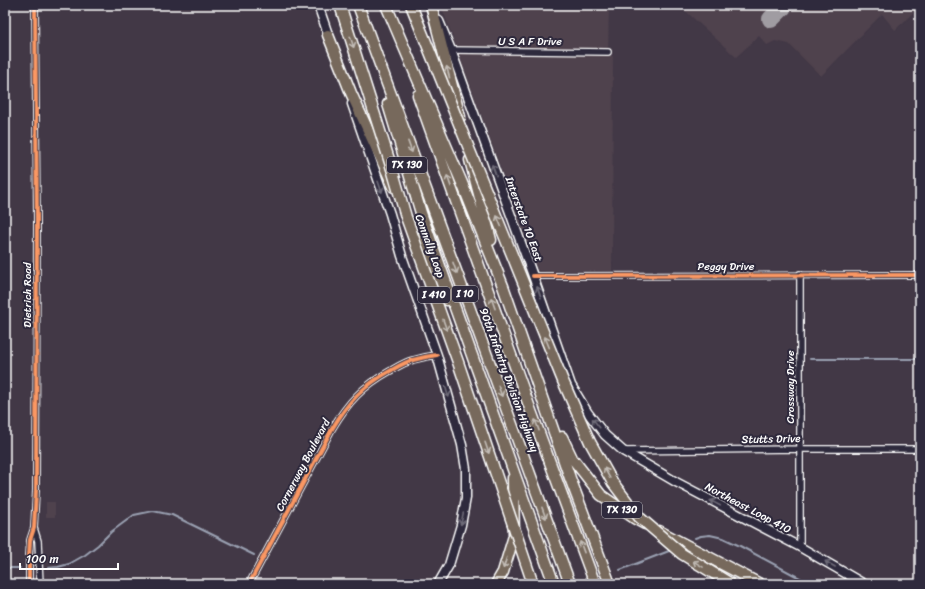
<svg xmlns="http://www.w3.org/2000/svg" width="925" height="589" font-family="Sriracha,sans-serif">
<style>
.built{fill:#4f424d}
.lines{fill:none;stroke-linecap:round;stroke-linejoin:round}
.stream{stroke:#9aa1b2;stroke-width:2}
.taxiway{stroke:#a09ca2;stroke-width:18}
.minor-casing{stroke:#fff;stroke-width:8}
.secondary-casing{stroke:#fff;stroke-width:11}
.motorway-casing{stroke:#fff;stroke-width:13}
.minor{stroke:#2f2a3d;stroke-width:5.5}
.secondary{stroke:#2f2a3d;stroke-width:8}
.motorway{stroke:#77695c;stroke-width:10}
.motorway-bridge-casing{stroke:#fff;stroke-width:13;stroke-linecap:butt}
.motorway-bridge{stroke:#77695c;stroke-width:10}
.cycleway-casing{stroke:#2f2a3d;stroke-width:6}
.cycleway{stroke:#f99763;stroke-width:4}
.oneway{stroke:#c2bcb6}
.oneway2{stroke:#6d6a77}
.labels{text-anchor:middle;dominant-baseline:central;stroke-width:4;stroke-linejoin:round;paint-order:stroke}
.shield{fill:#2f2a3d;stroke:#c1bfc5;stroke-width:1}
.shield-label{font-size:10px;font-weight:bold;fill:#fff}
.street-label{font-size:11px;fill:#fff;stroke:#2f2a3d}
</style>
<rect width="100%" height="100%" fill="#423846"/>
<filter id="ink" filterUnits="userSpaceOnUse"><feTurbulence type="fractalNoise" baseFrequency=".025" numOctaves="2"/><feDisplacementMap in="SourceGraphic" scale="8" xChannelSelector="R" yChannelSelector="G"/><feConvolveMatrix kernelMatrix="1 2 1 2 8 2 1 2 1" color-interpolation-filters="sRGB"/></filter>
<g filter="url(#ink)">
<path class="built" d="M441 5H609L608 55 613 56 612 271H538Z
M679 5H920V6L895 30 882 14 821 76 789 44 775 41 767 45 759 36 736 57Z
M46 502H55V517H46Z"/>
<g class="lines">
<path class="stream" d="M810 359H920
M695 538 701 536 710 535 723 538 740 546 811 584
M5 568H20
M48 568 58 567 69 564 85 555 98 545 111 532 134 515 153 511 172 515 254 555
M620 570 669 551"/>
<path class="taxiway" d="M771 19 785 5"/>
<g class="minor-casing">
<path id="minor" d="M451 50 608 52
M533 276 920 275
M624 451 799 449H920
M34 528 38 541 40 584
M800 547V274
M29 584V556L30 540 34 528 36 490 37 223 35 5
M249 584 332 429C348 402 363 386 390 371 397 367 405 362 413 360 420 358 429 356 437 355"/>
</g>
<g class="secondary-casing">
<path id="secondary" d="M318 5 330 40
M439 21 451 50 533 276 571 385 588 413 605 435 623 451 676 482 800 547 864 584
M352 104 390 214 402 256 437 355 462 445 466 469V498L461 525 449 565 438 584"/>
</g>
<g class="motorway-casing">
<path id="motorway" d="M358 5 462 287 570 584
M386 5 462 183 503 286 570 478 610 584
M431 5 460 117
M328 35 351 93 394 187
M418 95 531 411 595 584
M388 104 421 213 554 584
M470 160 491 240
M418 238 439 286 447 300
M562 437 572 458 601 495 634 518 645 524
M659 531 760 584
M496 584 503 572 514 536 513 478"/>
</g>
<use href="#minor" class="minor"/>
<use href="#secondary" class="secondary"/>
<use href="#motorway" class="motorway"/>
<g class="motorway-bridge-casing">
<path id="motorway-bridge" d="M340 5 393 172 406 217 458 362 533 584
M411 5 563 381 590 442 613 483 639 517 682 554 731 584"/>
</g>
<use href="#motorway-bridge" class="motorway-bridge"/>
<g class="cycleway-casing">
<path id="cycleway" d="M533 276 920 275
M29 584V556L30 540 34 528 36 490 37 223 35 5
M249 584 332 429C348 402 363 386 390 371 397 367 405 362 413 360 420 358 429 356 437 355"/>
</g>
<use href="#cycleway" class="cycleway"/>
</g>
<defs><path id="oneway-shaft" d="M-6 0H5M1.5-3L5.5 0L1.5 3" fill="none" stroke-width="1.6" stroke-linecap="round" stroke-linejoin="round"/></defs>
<g class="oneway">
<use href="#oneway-shaft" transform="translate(352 42) rotate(72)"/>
<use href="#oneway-shaft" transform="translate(448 72) rotate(-105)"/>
<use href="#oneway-shaft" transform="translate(410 147) rotate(70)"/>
<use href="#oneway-shaft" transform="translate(449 181) rotate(-110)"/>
<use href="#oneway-shaft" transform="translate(499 221) rotate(-112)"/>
<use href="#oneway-shaft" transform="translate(455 268) rotate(70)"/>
<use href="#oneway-shaft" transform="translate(493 303) rotate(-110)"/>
<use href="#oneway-shaft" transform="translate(445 325) rotate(70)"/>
<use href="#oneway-shaft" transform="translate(547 342) rotate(-112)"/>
<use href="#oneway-shaft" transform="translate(500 391) rotate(70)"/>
<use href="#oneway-shaft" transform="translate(537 425) rotate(-110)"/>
<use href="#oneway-shaft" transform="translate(487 448) rotate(71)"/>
<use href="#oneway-shaft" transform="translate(607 473) rotate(-119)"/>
<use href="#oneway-shaft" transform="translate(544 513) rotate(70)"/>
<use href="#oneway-shaft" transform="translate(582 547) rotate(-110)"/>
<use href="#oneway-shaft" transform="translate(505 563) rotate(107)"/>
<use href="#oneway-shaft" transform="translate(698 564) rotate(-148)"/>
</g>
<g class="oneway2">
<use href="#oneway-shaft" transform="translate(494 170) rotate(-110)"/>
<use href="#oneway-shaft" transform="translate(380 187) rotate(71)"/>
<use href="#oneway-shaft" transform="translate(539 292) rotate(-109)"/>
<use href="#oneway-shaft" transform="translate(447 392) rotate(74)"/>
<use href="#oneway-shaft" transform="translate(596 423) rotate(-129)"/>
<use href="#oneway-shaft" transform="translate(715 503) rotate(-152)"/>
<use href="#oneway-shaft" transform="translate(462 519) rotate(102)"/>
<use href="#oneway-shaft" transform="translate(830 564) rotate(-150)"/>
</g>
</g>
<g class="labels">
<g class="shield">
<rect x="387" y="157" width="40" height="16" rx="3"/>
<rect x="452" y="286" width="26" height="16" rx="3"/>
<rect x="418" y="287" width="32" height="16" rx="3"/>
<rect x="602" y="502" width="40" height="16" rx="3"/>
</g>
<g class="shield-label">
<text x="407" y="165">TX 130</text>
<text x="465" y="294">I 10</text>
<text x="434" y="295">I 410</text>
<text x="622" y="510">TX 130</text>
</g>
<g class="street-label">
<text x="530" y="41">U S A F Drive</text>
<text transform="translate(524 219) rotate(70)">Interstate 10 East</text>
<text transform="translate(430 246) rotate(70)">Connally Loop</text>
<text x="726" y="266">Peggy Drive</text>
<text transform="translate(27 295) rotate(-90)">Dietrich Road</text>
<text transform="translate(509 380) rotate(70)">90th Infantry Division Highway</text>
<text transform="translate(790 387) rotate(-90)">Crossway Drive</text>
<text transform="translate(771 439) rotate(-1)">Stutts Drive</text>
<text transform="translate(303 465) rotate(-62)">Cornerway Boulevard</text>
<text transform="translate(748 508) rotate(28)">Northeast Loop 410</text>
</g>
</g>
<rect width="925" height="589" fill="none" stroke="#2f2a3d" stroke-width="20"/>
<rect x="10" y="10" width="905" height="569" fill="none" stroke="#fff" stroke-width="1.5" filter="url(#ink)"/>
<path d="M20 563v6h98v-6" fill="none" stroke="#ffffff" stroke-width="2"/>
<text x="26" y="563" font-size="12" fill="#ffffff" stroke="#2f2a3d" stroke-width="3" paint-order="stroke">100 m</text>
</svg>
